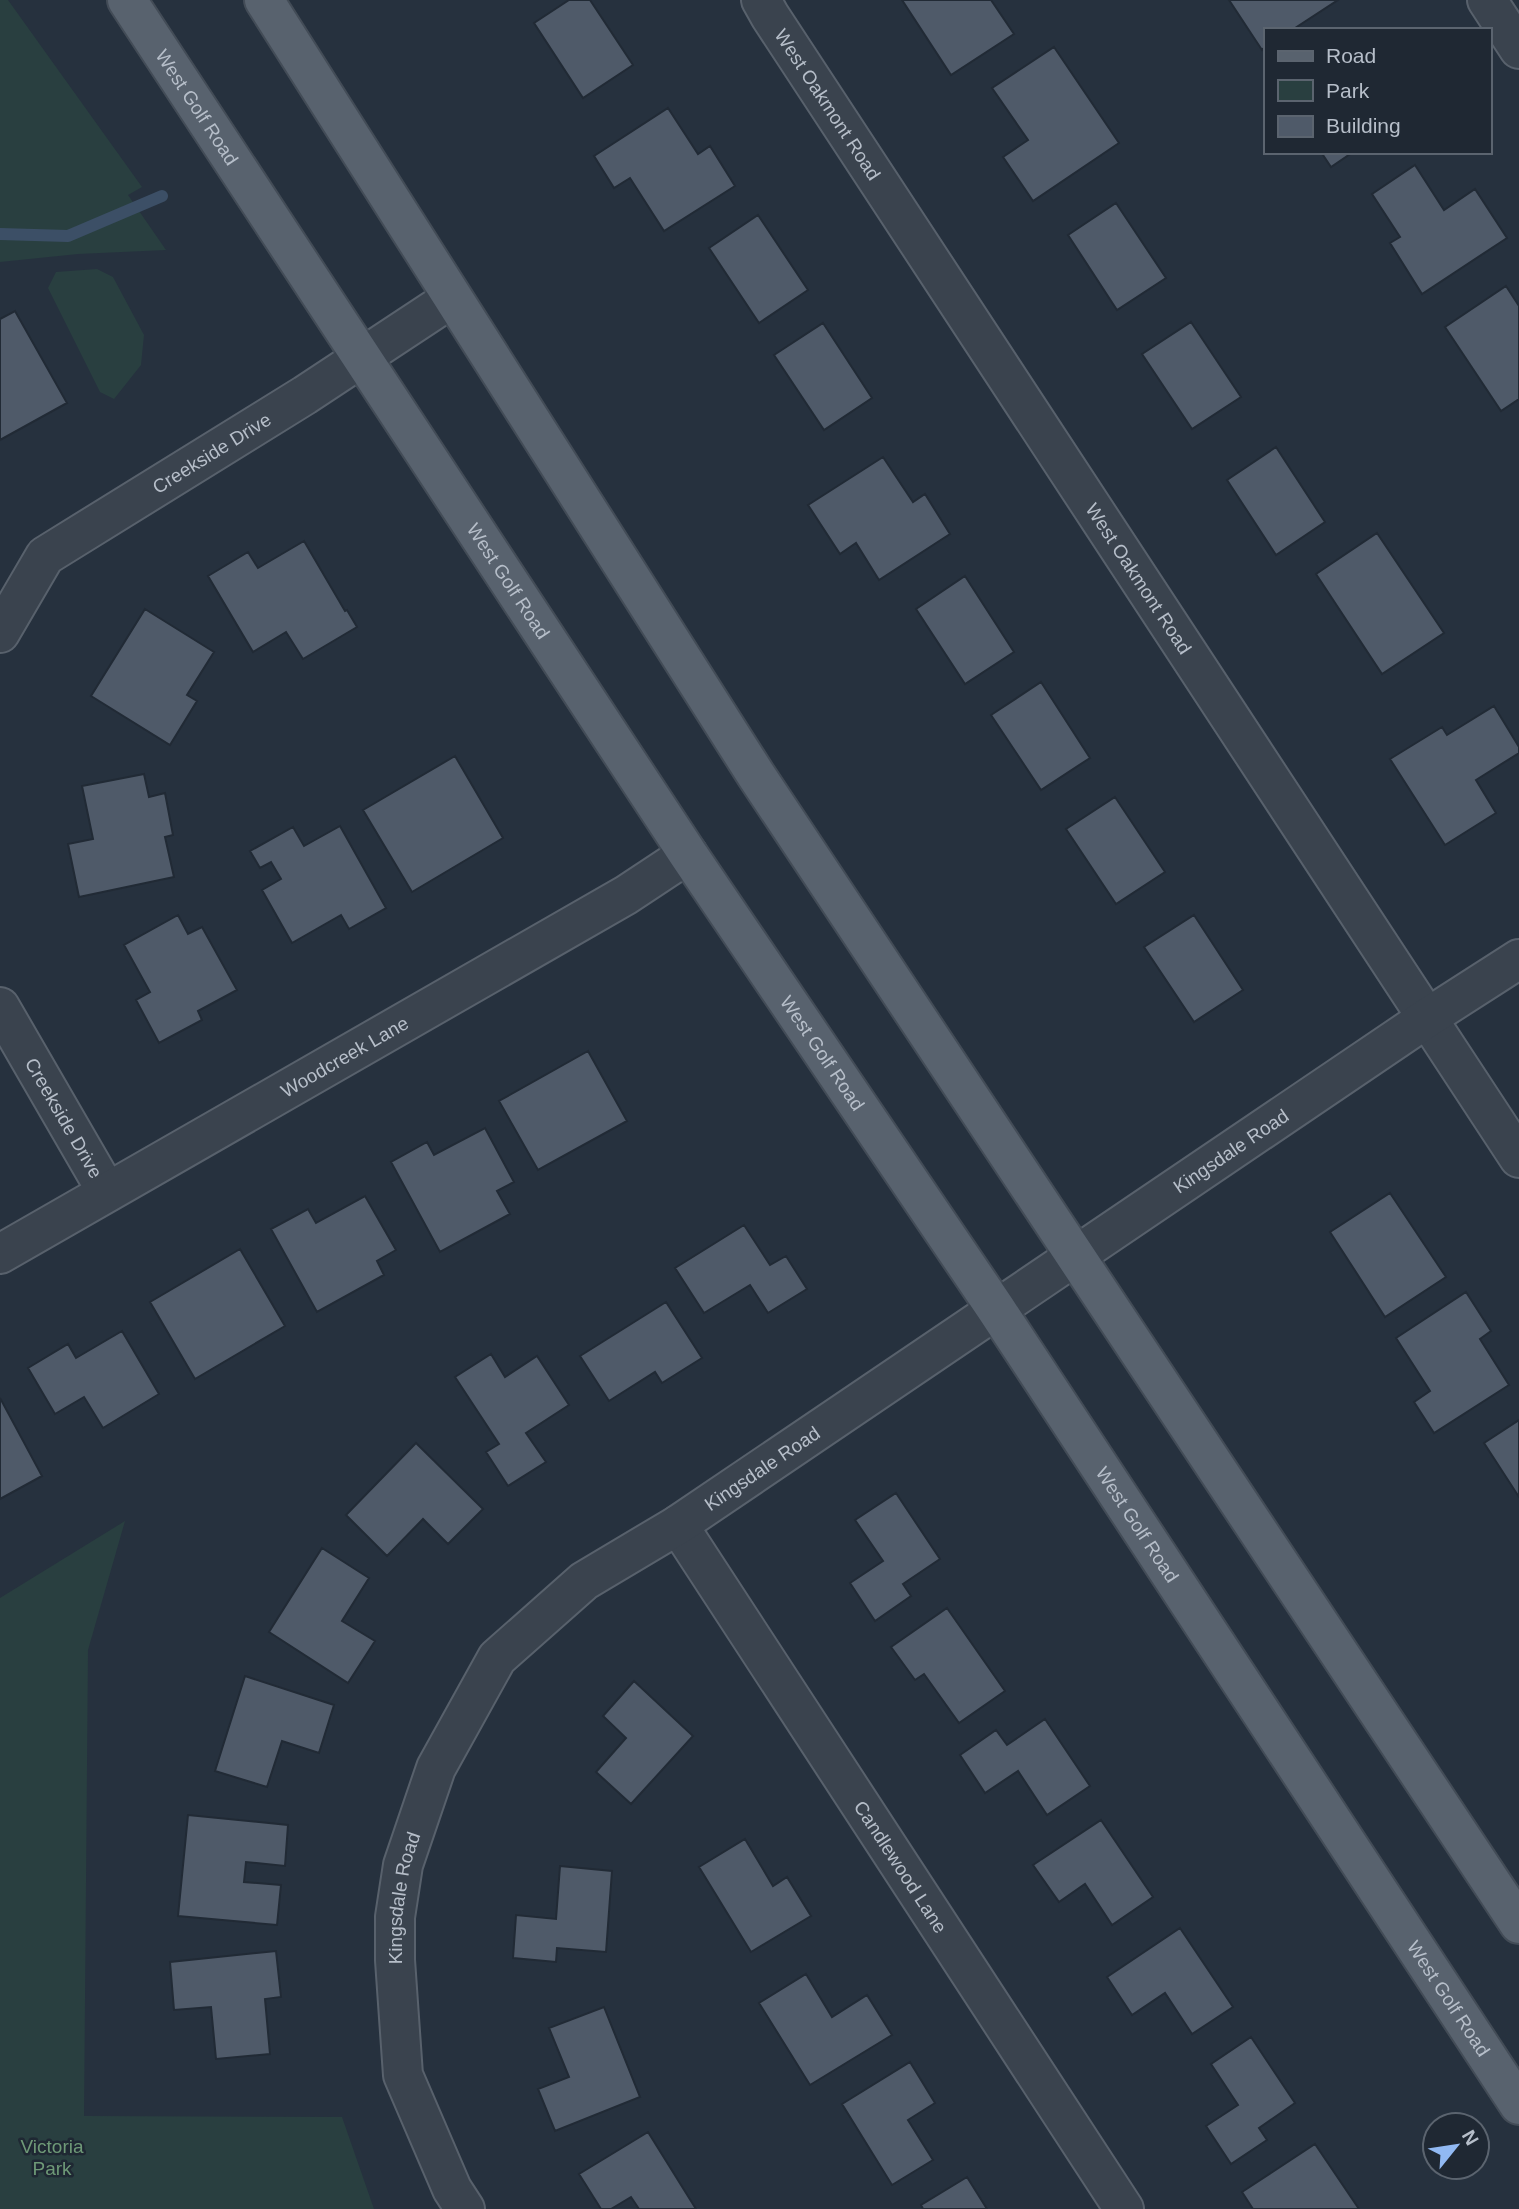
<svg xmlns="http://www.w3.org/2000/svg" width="1519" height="2209" font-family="Helvetica,sans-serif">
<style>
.green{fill:#293f40}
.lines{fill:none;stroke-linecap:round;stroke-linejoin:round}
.stream{stroke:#3c4f66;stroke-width:12}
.building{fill:#4f5a69;stroke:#212a35;stroke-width:2}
.minor-casing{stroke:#58616c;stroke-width:42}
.major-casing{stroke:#434c57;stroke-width:42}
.minor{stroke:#3a434e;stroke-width:38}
.major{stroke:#58626e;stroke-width:38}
.labels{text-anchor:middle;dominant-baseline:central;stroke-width:5;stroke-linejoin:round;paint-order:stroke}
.street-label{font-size:19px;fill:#b6bec9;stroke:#1f2833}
.park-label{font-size:19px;fill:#6e9977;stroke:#1f2833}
</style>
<rect width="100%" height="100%" fill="#26313e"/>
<path class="green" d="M0 0H8L142 187 128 195 166 250 78 254 0 262Z
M97 269 113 277 144 335 141 365 114 399 100 392 48 288 56 272Z
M125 1521 88 1650 84 2116 342 2117 374 2209H0V1598Z"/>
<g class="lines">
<path class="stream" d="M0 234 68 236 162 196"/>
</g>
<path class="building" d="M569 0H590L633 65 583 98 534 23Z
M902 0H991L1014 34 951 75Z
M1229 0H1338L1292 30H1265V47L1262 50Z
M1054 47 1119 143 1033 201 1003 157 1028 140 992 88Z
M668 108 698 154 710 146 735 186 664 231 630 178 614 188 594 156Z
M1321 152H1353L1331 167Z
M1415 165 1444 210 1475 189 1507 238 1422 294 1390 243 1400 237 1372 194Z
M1116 203 1166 278 1117 310 1068 235Z
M758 215 808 290 759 323 709 248Z
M1506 286 1519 306V399L1501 411 1445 327Z
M15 311 67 403 0 440V319Z
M1191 322 1241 397 1192 429 1142 354Z
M823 323 872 398 824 430 774 355Z
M1276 447 1325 522 1276 555 1227 480Z
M883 457 913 502 925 494 950 534 879 580 856 543 840 554 808 505Z
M1377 533 1444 633 1382 674 1316 574Z
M304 541 345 611 347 610 357 627 303 659 286 632 253 652 208 576 248 552 258 568Z
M965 576 1014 652 965 684 916 609Z
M145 609 214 652 187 695 197 701 170 745 91 696Z
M1041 682 1090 758 1041 790 991 715Z
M1494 706 1519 747V753L1476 780 1496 813 1445 845 1390 759 1442 727 1447 735Z
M455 756 503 838 412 892 363 810Z
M144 774 149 797 165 793 173 835 165 837 174 877 79 897 68 844 93 839 82 786Z
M1115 797 1165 872 1116 904 1066 829Z
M340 826 386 908 349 929 341 915 292 943 262 890 281 879 271 862 260 868 250 851 293 827 304 846Z
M178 915 188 934 202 927 237 990 198 1011 202 1020 159 1043 136 1000 150 992 124 945Z
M1194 915 1243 990 1194 1022 1144 947Z
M588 1051 627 1121 538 1170 499 1101Z
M485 1128 514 1182 497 1191 510 1214 440 1252 391 1162 427 1142 434 1155Z
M1390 1193 1446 1277 1385 1317 1330 1232Z
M365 1196 396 1250 377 1261 384 1275 317 1312 271 1229 308 1209 316 1223Z
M744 1225 770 1265 786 1256 807 1289 768 1313 750 1285 704 1313 675 1268Z
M240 1249 285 1326 195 1379 150 1302Z
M1466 1292 1491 1331 1480 1339 1509 1385 1434 1433 1414 1402 1430 1391 1396 1338Z
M666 1302 702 1358 662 1383 655 1372 609 1401 580 1356Z
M122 1331 159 1394 103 1428 84 1397 55 1414 28 1368 68 1344 76 1358Z
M491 1354 505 1377 537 1356 569 1405 526 1433 546 1462 508 1486 486 1452 499 1444 455 1377Z
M0 1398 42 1476 0 1499Z
M1519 1420V1497L1484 1443Z
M416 1443 483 1509 448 1544 423 1519 387 1556 346 1515Z
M896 1493 940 1559 903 1584 911 1596 875 1621 850 1583 883 1561 855 1520Z
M322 1548 369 1578 342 1621 375 1641 348 1683 269 1632Z
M947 1608 1005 1691 959 1723 924 1674 915 1680 891 1647Z
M245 1676 334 1705 319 1753 282 1741 267 1787 215 1771Z
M634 1681 693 1736 631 1804 596 1772 626 1738 603 1716Z
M1045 1719 1090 1786 1047 1815 1018 1771 985 1793 960 1755 996 1730 1007 1745Z
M188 1815 288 1825 285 1866 246 1862 244 1882 281 1885 277 1925 178 1916Z
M1101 1820 1153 1897 1112 1925 1085 1884 1059 1902 1033 1865Z
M745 1839 773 1886 787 1877 811 1916 751 1952 699 1867Z
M560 1866 612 1871 606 1952 557 1948 556 1962 513 1958 516 1915 556 1919Z
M1180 1928 1233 2007 1192 2034 1165 1993 1132 2015 1107 1977Z
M276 1951 281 1997 265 1999 270 2054 216 2059 211 2007 174 2010 170 1962Z
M806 1974 832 2017 867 1995 892 2035 810 2085 759 2003Z
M604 2007 640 2097 555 2131 538 2089 569 2077 549 2028Z
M1251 2037 1295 2103 1259 2128 1267 2140 1231 2164 1206 2126 1238 2105 1211 2064Z
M910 2062 935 2103 908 2120 933 2160 892 2185 842 2104Z
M648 2132 696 2209H639L631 2197 611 2209H601L579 2174Z
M1315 2144 1359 2209H1253L1242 2192Z
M967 2177 987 2209H923L921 2205Z"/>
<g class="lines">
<g class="minor-casing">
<g id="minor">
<path id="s1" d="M761 0 770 16 1519 1158"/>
<path d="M1487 0 1519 49"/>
<path id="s2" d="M0 633 45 556 305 395 452 298"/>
<path id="s3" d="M0 1007 107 1192"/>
<path id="s4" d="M0 1254 626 895 688 854"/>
<path id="s5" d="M678 1525 1124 2209"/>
<path id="s6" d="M465 2209 452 2189 403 2075 395 1960V1917L403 1865 436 1768 497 1658 584 1581 678 1525 1427 1018 1519 959"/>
</g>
</g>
<g class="major-casing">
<g id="major">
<path id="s7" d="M127 0 688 854 996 1309 1519 2105"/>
<path d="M264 0 756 775 1519 1924"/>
</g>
</g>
<use href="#minor" class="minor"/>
<use href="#major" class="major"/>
</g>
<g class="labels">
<g class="street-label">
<text stroke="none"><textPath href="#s1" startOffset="124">West Oakmont Road</textPath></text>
<text stroke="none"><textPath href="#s7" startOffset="128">West Golf Road</textPath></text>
<text stroke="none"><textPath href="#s2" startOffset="285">Creekside Drive</textPath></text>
<text stroke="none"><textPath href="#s1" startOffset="691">West Oakmont Road</textPath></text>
<text stroke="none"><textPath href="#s7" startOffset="695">West Golf Road</textPath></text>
<text stroke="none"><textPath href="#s7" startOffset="1262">West Golf Road</textPath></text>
<text stroke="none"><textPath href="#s4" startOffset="397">Woodcreek Lane</textPath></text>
<text stroke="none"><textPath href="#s3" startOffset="128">Creekside Drive</textPath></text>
<text stroke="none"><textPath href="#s6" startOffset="1480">Kingsdale Road</textPath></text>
<text stroke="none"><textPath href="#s6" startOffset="914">Kingsdale Road</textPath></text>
<text stroke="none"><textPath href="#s7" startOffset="1829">West Golf Road</textPath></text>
<text stroke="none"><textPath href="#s5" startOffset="408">Candlewood Lane</textPath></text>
<text stroke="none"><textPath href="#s6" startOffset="326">Kingsdale Road</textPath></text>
<text stroke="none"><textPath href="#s7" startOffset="2396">West Golf Road</textPath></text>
</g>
<g class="park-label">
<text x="52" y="2146">Victoria<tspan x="52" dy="22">Park</tspan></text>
</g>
</g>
<rect x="1264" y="28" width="228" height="126" fill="#1f2833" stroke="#5b646f" stroke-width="2"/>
<rect x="1278" y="51" width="35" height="10" fill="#58626e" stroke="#5b646f" stroke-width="2"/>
<text x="1326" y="63" font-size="21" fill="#b6bec9">Road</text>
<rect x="1278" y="80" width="35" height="21" fill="#293f40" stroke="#5b646f" stroke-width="2"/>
<text x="1326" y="98" font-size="21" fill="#b6bec9">Park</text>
<rect x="1278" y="116" width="35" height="21" fill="#4f5a69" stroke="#5b646f" stroke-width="2"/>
<text x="1326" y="133" font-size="21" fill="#b6bec9">Building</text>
<g transform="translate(1456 2146) rotate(60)"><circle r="33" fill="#1f2833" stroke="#5b646f" stroke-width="2"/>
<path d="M0-5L12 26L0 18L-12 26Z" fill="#91b9f3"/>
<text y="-10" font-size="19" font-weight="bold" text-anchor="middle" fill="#b6bec9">N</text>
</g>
</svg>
